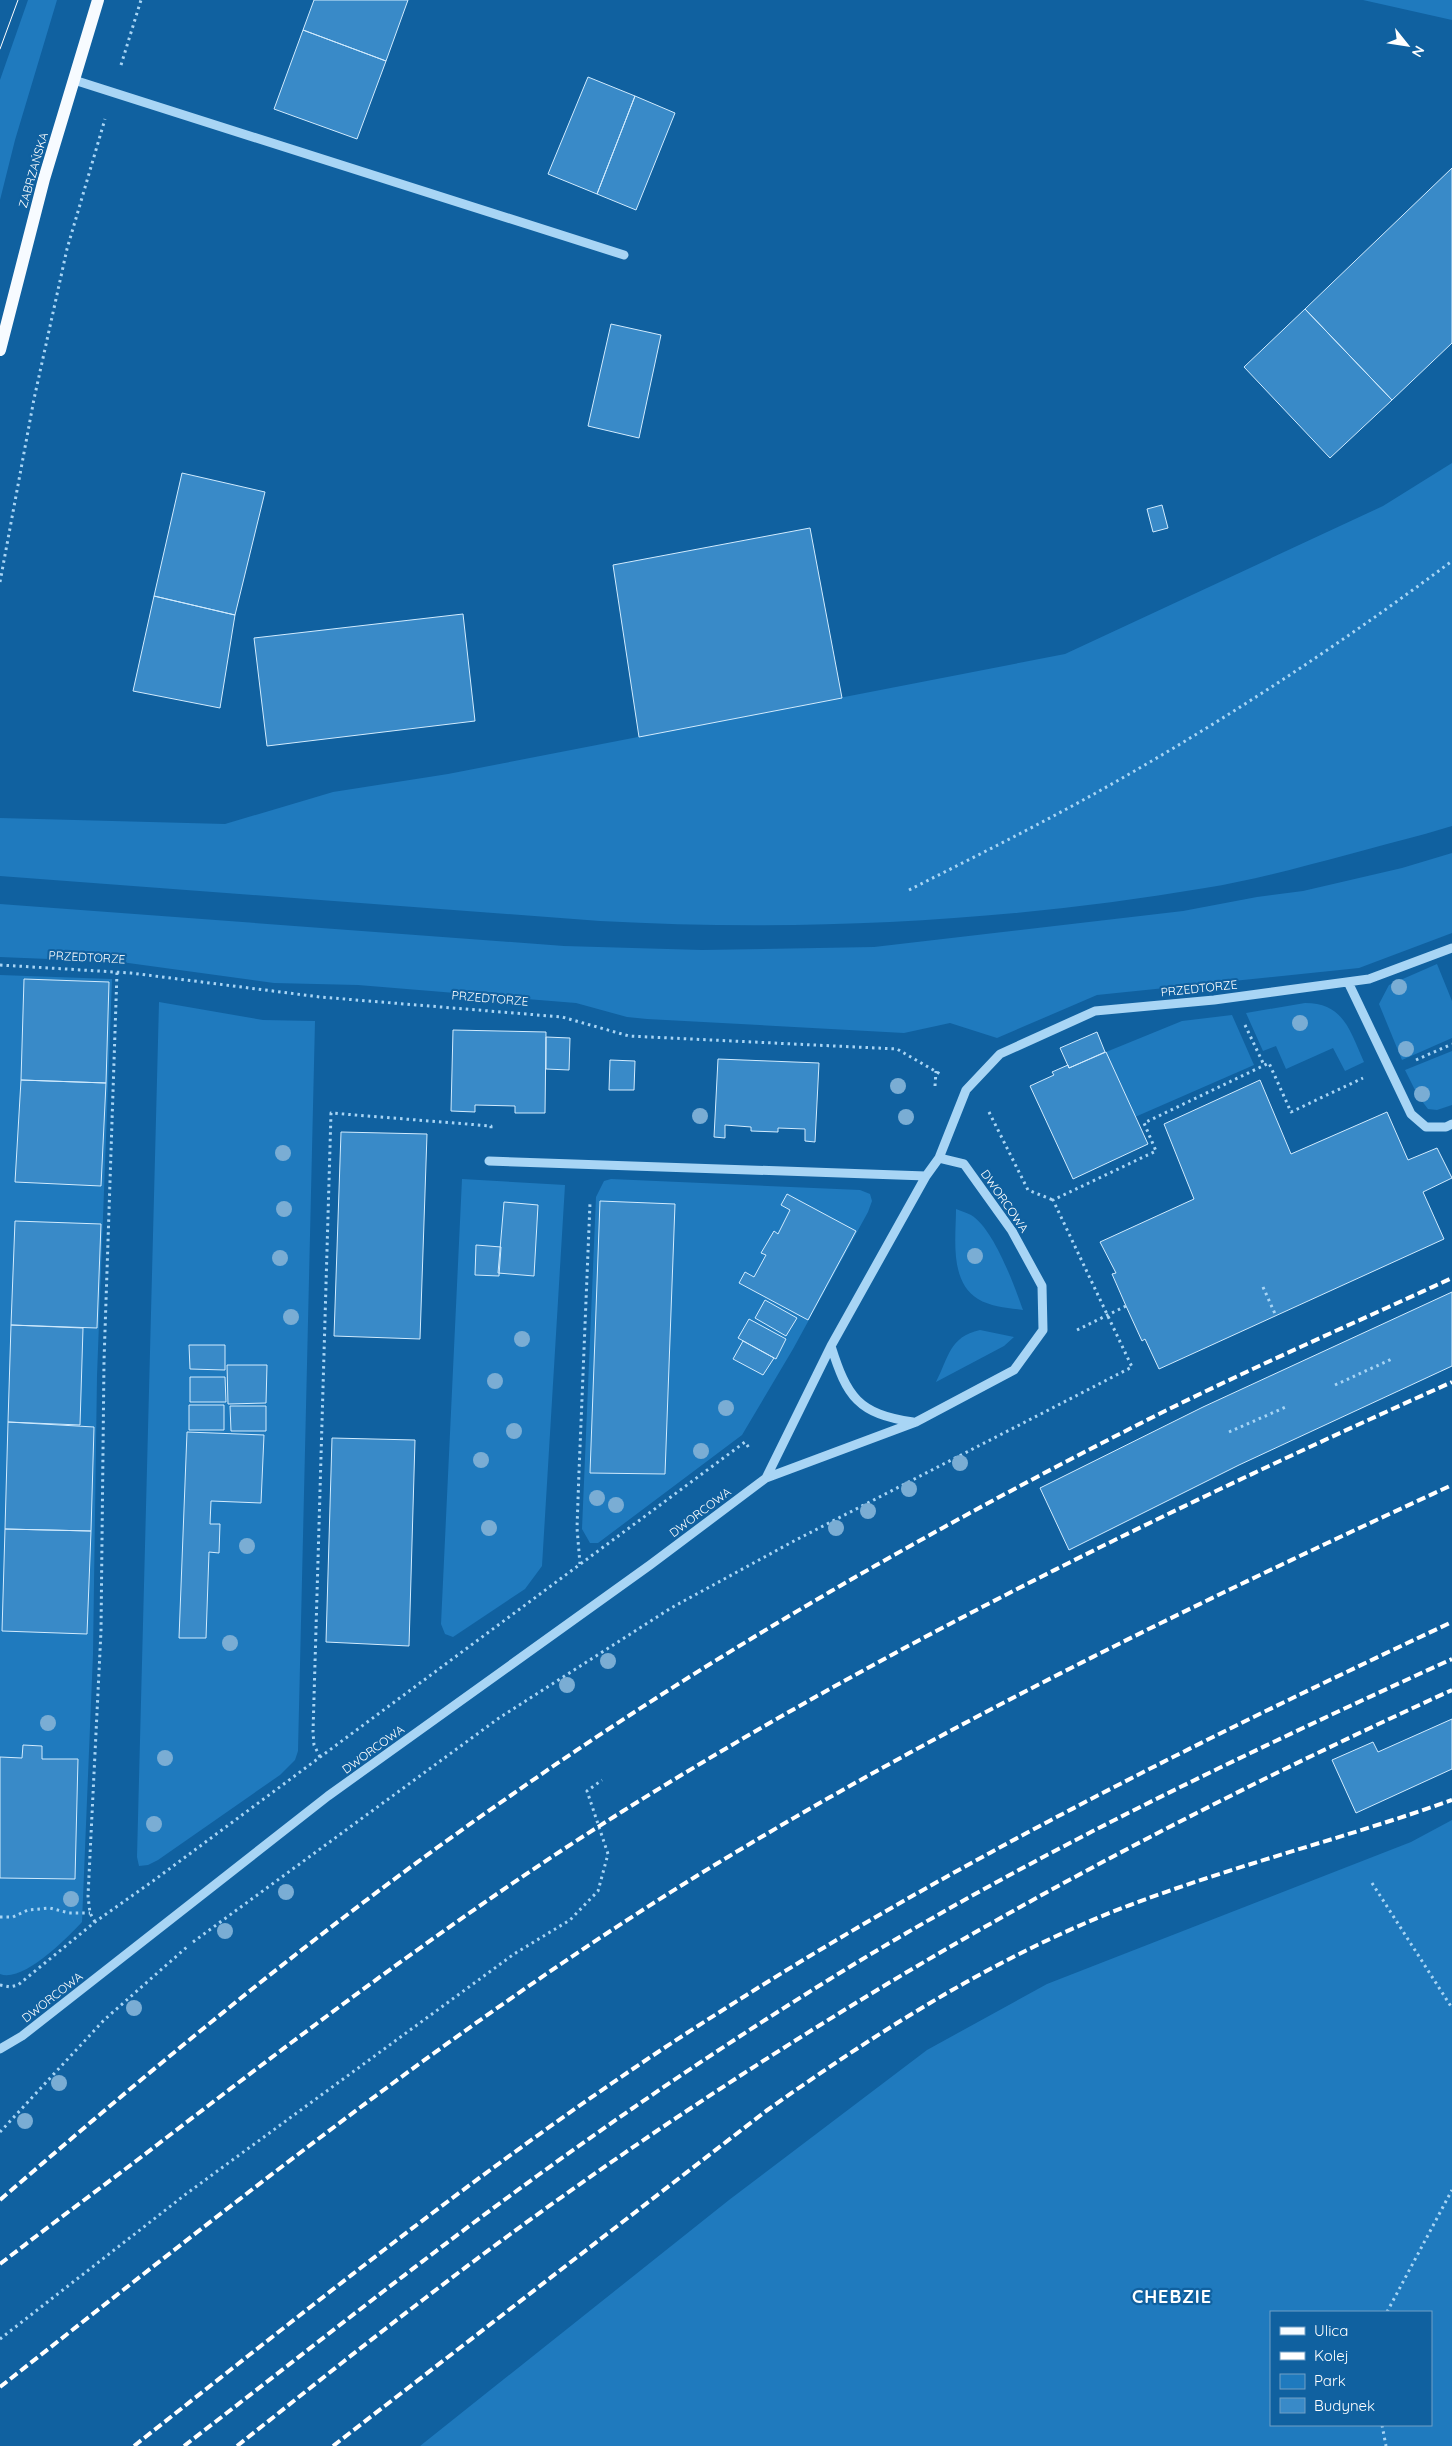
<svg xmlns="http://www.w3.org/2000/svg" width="1452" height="2446" font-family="Quicksand,sans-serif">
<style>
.green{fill:#1f7abe;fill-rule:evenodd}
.building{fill:#398ac8;stroke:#d1ebfe}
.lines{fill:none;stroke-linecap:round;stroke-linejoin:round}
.path{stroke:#a8d5f5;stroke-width:3;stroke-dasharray:2.5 4;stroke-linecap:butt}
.minor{stroke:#a8d5f5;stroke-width:9}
.major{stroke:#f7fbff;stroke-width:12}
.tram{stroke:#fff;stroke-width:1}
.rail{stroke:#fff;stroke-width:4;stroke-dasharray:9 4;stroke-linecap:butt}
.tree{fill:#7aadd4}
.labels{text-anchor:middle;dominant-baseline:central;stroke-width:4.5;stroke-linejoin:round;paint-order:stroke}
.street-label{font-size:12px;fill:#fff;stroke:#1061a0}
.district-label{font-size:18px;font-weight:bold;letter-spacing:1px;fill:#fff;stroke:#1061a0}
</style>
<rect width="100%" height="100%" fill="#1061a0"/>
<path class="green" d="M28 0H57L15 140 0 200V80Z
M1363 0H1452V20Z
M1452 463V826L1425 834C1354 852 1277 876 1205 888 1006 922 802 932 600 921L0 876V818L225 824 333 792 448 774 1065 654 1383 506Z
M1452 853V933L1359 968 1097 995 997 1038 950 1023 904 1033 647 1019 627 1017 576 1003 358 985 274 983 121 962 0 957V904L564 946 702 950 874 947 1183 911 1257 897 1303 891 1402 868Z
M1437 964 1452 1001V1038L1402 1060 1379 1004 1389 985Z
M0 975 112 979 97 1376 93 1654 82 1922C67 1938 23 1983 0 1974Z
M159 1002 263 1020 315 1021 298 1751 295 1760 280 1775 158 1860 148 1865 139 1866 137 1857Z
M1305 1003C1344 1003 1350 1031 1364 1062L1345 1071 1333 1048 1286 1069 1276 1046 1263 1051 1246 1013Z
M1232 1015 1254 1065 1135 1117 1106 1052 1182 1021Z
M1452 1051V1105L1437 1110 1428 1109 1418 1096 1405 1070Z
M462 1179 565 1185 542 1566 525 1589 453 1637 445 1634 441 1624Z
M611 1179 860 1190 870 1194 872 1201 868 1212 793 1349 742 1435 598 1543H590L582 1529 596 1197 604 1181Z
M956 1209C961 1211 967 1213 971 1215 994 1229 1014 1285 1023 1310 1009 1308 991 1307 978 1299 949 1281 956 1238 956 1209Z
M980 1330 1014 1337 1004 1346 936 1382C949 1357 949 1337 980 1330Z
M1452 1820V2446H420L729 2200 927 2050 1047 1984 1411 1842ZM1431 2312V2425H1271V2312Z"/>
<path class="building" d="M314 0H408L386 61 303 30Z
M303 30 386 61 357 139 274 109Z
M588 77 635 96 597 194 548 174Z
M635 96 675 113 636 210 597 194Z
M1452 168V343L1392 400 1305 309Z
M1305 309 1392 400 1330 458 1244 367Z
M611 324 661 335 639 438 588 426Z
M182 473 265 492 235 615 154 596Z
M1162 505 1168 528 1153 532 1147 509Z
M810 528 842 698 639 737 613 565Z
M154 596 235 615 220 708 133 691Z
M463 614 475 721 267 746 254 638Z
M24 979 109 982 106 1083 21 1080Z
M453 1030 546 1032 545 1113H515V1106L475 1105V1112L451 1111Z
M1097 1032 1105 1052 1069 1068 1060 1048Z
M546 1037 570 1038 569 1070 546 1069Z
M1106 1052 1148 1144 1073 1179 1030 1086 1054 1075 1052 1072 1068 1065 1069 1068Z
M718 1059 819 1063 815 1142 805 1141V1129L778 1128V1132L751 1131V1127L725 1125V1138L714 1137Z
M610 1060 635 1061 634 1090H609Z
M21 1080 106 1083 101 1186 15 1182Z
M1260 1080 1291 1154 1387 1112 1408 1160 1437 1148 1452 1178 1423 1192 1444 1239 1159 1369 1145 1339 1142 1341 1126 1306 1112 1274 1116 1273 1100 1242 1194 1199 1164 1124Z
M341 1132 427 1134 420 1339 334 1336Z
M787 1194 856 1231 808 1320 739 1283 745 1272 754 1277 766 1255 761 1253 774 1231 778 1234 790 1210 781 1205Z
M600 1201 675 1204 665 1474 590 1473Z
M504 1202 538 1205 534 1276 498 1273Z
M15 1221 101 1224 97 1328 11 1325Z
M476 1245 501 1247 499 1276 475 1275Z
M1452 1292V1366L1239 1465 1069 1550 1040 1488 1203 1407Z
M765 1300 797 1318 786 1336 755 1318Z
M749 1319 786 1339 776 1359 738 1338Z
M11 1325 83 1328 80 1425 8 1422Z
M743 1341 774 1358 763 1375 733 1359Z
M189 1345H225V1370L190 1369Z
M227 1365H267L266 1403 228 1404Z
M190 1377H225L226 1402H190Z
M189 1405H224V1430H189Z
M230 1406H266V1431H231Z
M8 1422 94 1427 91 1531 5 1529Z
M187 1432 264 1435 261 1503 211 1501 210 1524H220L219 1553 209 1552 206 1638H179Z
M332 1438 415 1440 409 1646 326 1642Z
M5 1529 91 1531 87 1634 2 1631Z
M1452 1719V1769L1356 1813 1332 1760 1373 1742 1378 1752Z
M23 1745 42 1746V1759H78L75 1879 0 1878V1757L22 1758Z"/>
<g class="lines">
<path class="path" d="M121 65 141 0
M0 582 34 399 67 249 105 119
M909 890C978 855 1049 820 1117 781 1233 715 1345 641 1452 561
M0 965 131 973 320 997 562 1017 629 1036 897 1049 942 1075
M1245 1025 1264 1065
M1416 1060 1452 1044
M935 1086 936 1071
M989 1112 1028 1190 1053 1200
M1263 1287 1276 1316
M1077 1330 1126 1306
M1335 1385 1394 1358
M1229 1432 1288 1406
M580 1564 577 1528 579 1472 590 1203
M320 1757 314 1745 313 1732 331 1113 491 1126V1132
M1372 1883 1452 2008
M0 1917H13L28 1910 50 1908 69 1913H90
M95 1922 90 1913 88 1896 101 1631 104 1361 117 972
M193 1942 499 1718 671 1608 792 1542 1132 1367 1053 1200 1156 1151 1144 1123 1269 1063 1291 1112 1363 1078
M0 1985 10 1987 18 1985 95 1922 153 1881 745 1442 749 1448
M0 2132 104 2020 188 1946
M1387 2312 1452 2190
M0 2339 186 2194 514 1954 570 1920 598 1891 608 1854 587 1791 602 1780
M1382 2425 1386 2446"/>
<path class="minor" d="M74 80 624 255
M1348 982 1411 1114 1426 1127H1446L1452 1124
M939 1158 966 1090 1000 1054 1095 1011 1214 1000 1369 979 1452 948
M489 1161 926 1176
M831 1346C847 1397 858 1414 913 1422
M0 2049 22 2036 328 1796 650 1565 766 1478 916 1422 1014 1370 1043 1330 1042 1286 1012 1231 964 1164 939 1158 926 1176 831 1346 766 1478"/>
<path class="major" d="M0 350 44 179 98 0"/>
<path class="tram" d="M0 49 18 0"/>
<path class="rail" d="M0 2200C164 2058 331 1920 510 1796 714 1653 931 1529 1153 1417 1251 1368 1352 1324 1452 1278
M0 2264C45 2229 91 2195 136 2161 295 2039 454 1917 623 1811 888 1645 1168 1510 1452 1382
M0 2387C225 2210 451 2028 695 1877 937 1728 1194 1604 1452 1485
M134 2446C327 2294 518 2139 726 2008 958 1860 1203 1739 1452 1622
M184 2446C301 2356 417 2263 537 2176 632 2107 730 2041 830 1979 1028 1856 1240 1756 1452 1659
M237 2446C299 2397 361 2347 424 2299 559 2195 701 2098 846 2009 1039 1890 1246 1784 1452 1690
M333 2446 766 2111C876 2033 987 1962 1112 1912 1223 1868 1340 1840 1452 1800"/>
</g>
<g class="tree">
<circle cx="1399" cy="987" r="8"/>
<circle cx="1300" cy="1023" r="8"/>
<circle cx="1406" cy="1049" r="8"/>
<circle cx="898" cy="1086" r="8"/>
<circle cx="1422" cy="1094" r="8"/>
<circle cx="700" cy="1116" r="8"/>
<circle cx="906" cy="1117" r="8"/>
<circle cx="283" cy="1153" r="8"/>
<circle cx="284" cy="1209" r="8"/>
<circle cx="975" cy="1256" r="8"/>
<circle cx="280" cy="1258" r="8"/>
<circle cx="291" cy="1317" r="8"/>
<circle cx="522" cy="1339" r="8"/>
<circle cx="495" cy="1381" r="8"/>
<circle cx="726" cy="1408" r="8"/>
<circle cx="514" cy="1431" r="8"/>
<circle cx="701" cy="1451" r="8"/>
<circle cx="481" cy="1460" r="8"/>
<circle cx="960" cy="1463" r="8"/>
<circle cx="909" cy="1489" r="8"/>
<circle cx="597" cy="1498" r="8"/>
<circle cx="616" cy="1505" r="8"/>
<circle cx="868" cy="1511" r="8"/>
<circle cx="489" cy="1528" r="8"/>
<circle cx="836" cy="1528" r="8"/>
<circle cx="247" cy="1546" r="8"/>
<circle cx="230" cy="1643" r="8"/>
<circle cx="608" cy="1661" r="8"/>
<circle cx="567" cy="1685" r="8"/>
<circle cx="48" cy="1723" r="8"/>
<circle cx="165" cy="1758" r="8"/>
<circle cx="154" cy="1824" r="8"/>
<circle cx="286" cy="1892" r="8"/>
<circle cx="71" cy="1899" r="8"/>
<circle cx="225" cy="1931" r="8"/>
<circle cx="134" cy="2008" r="8"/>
<circle cx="59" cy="2083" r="8"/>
<circle cx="25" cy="2121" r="8"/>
</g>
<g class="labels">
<g class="street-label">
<text transform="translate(33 170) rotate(-74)">ZABRZAŃSKA</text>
<text transform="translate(87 957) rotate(3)">PRZEDTORZE</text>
<text transform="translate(1199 988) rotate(-6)">PRZEDTORZE</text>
<text transform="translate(490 998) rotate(5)">PRZEDTORZE</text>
<text transform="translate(1005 1201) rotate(55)">DWORCOWA</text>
<text transform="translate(700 1512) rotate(-37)">DWORCOWA</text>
<text transform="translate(373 1749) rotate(-36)">DWORCOWA</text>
<text transform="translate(52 1997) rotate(-38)">DWORCOWA</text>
</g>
<g class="district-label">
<text x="1172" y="2296">CHEBZIE</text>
</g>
</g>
<rect x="1270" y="2311" width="162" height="115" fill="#1061a0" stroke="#70a0c6"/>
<rect x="1280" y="2327" width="25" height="8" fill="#f7fbff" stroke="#70a0c6"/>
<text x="1314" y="2336" font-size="15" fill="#ffffff">Ulica</text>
<rect x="1280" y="2352" width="25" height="8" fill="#ffffff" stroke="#70a0c6"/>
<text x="1314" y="2361" font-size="15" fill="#ffffff">Kolej</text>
<rect x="1280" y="2374" width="25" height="15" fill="#1f7abe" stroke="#70a0c6"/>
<text x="1314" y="2386" font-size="15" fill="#ffffff">Park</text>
<rect x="1280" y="2398" width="25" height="15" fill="#398ac8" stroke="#70a0c6"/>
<text x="1314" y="2411" font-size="15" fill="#ffffff">Budynek</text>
<g transform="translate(1407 45) rotate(120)" stroke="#1061a0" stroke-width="4" paint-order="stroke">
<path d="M0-4L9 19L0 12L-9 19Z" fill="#ffffff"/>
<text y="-8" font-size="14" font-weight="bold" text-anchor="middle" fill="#ffffff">N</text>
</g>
</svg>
